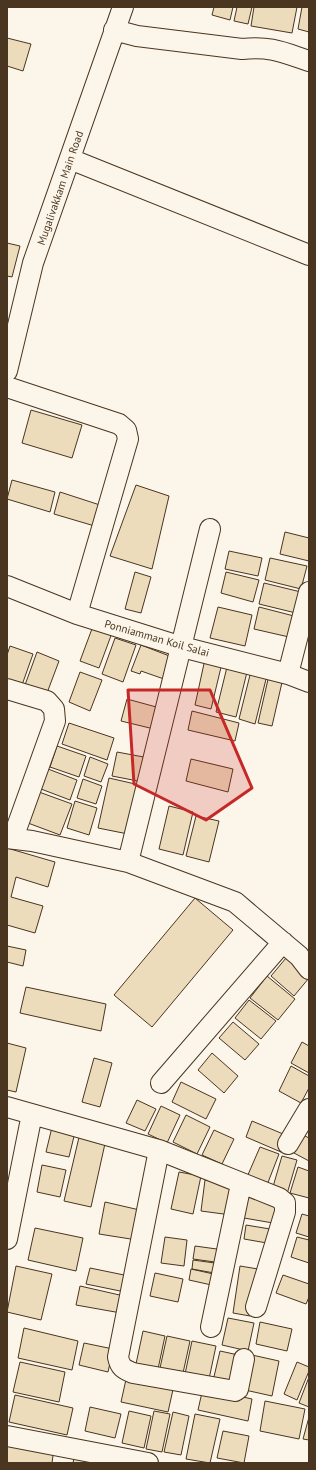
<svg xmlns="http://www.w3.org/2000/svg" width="316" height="1470" font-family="'PT Sans',sans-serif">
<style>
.building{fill:#ecdcbc;stroke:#4a3520}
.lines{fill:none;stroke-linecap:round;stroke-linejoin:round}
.minor-casing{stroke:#4a3520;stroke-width:22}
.minor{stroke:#fbf6e9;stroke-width:20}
.marked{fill:#c62828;fill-opacity:0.2;stroke:#c62828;stroke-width:3;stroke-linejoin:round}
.labels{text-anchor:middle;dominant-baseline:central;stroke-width:3;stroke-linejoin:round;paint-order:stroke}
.street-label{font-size:11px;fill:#4a3520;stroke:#fbf6e9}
</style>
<rect width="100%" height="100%" fill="#fbf6e9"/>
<path class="building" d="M214 7H233L230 20 212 15Z
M237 7H252L248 24 234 21Z
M254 7H297L292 33 251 26Z
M302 7H309V32L298 29Z
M7 38 31 44 23 71 7 66Z
M7 243 20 246 12 277 7 276Z
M31 410 82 425 72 458 22 443Z
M12 480 55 492 50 512 7 499Z
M136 485 169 496 152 569 110 556Z
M60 492 103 506 98 527 54 514Z
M285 532 309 538V561L280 554Z
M229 551 262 558 258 576 225 569Z
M270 558 307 566 301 589 265 580Z
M135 572 151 577 141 613 125 609Z
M226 572 259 580 253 602 221 593Z
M264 583 301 592 296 613 259 604Z
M218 607 252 615 245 646 210 638Z
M259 607 294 616 289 637 254 629Z
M93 626 112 633 99 668 80 661Z
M115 638 136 645 123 682 102 674Z
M141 645 172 657 164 679 141 671 140 674 131 671Z
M10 646 33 654 22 685 7 680V655Z
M37 652 59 661 47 693 25 685Z
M205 659 222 663 211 709 195 705Z
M227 667 247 672 236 717 216 712Z
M251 671 267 675 255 724 239 719Z
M80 672 102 680 90 711 69 702Z
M269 675 283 678 272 726 258 723Z
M127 699 160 708 154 729 121 721Z
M192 711 239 723 235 741 188 730Z
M69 723 114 738 107 760 62 744Z
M57 746 86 756 79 777 50 767Z
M117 752 149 758 143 782 112 776Z
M90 757 108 764 101 782 84 776Z
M191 759 233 769 228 792 186 781Z
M48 769 77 780 70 800 41 789Z
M109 778 144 786 133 835 98 828Z
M83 779 102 786 96 804 77 798Z
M39 792 72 804 60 835 28 823Z
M75 801 97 808 89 835 67 828Z
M169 806 193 812 183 855 159 849Z
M196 816 219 821 209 862 186 856Z
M7 848 55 862 48 887 16 877 11 897 43 906 35 933 7 925Z
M195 898 233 930 152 1027 114 995Z
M7 946 26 950 23 966 7 962Z
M286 958 309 978 294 996 271 976Z
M267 976 295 999 278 1020 250 998Z
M26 987 106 1004 101 1031 20 1013Z
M249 1000 276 1021 261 1039 235 1018Z
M233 1022 259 1044 245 1060 219 1038Z
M302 1042 309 1046V1073L291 1063Z
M7 1043 26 1048 16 1092 7 1090Z
M212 1053 238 1076 224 1093 198 1070Z
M94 1058 112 1063 100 1107 82 1102Z
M291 1066 309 1076V1088L301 1103 279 1091Z
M181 1082 216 1099 206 1119 172 1102Z
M137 1100 156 1109 145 1131 126 1123Z
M161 1106 180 1115 167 1143 148 1134Z
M186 1115 210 1127 197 1154 173 1142Z
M252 1121 288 1136 281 1152 246 1137Z
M53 1123 76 1128 69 1157 46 1152Z
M214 1130 234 1139 222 1164 202 1155Z
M80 1133 106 1139 91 1207 64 1201Z
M303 1135 309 1138V1161L294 1153Z
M260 1147 279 1154 267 1185 247 1177Z
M282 1156 297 1160 287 1194 272 1190Z
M42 1165 66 1170 60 1197 37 1192Z
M298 1167 309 1171V1198L290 1193Z
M179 1172 201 1176 193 1214 171 1209Z
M205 1180 236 1184 231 1215 201 1211Z
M248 1195 276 1200 273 1223 244 1218Z
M105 1202 144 1211 137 1240 99 1234Z
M302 1214 309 1216V1237L296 1233Z
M246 1225 270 1229 267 1243 244 1239Z
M35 1228 83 1238 76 1271 28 1260Z
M165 1237 187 1240 184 1266 161 1263Z
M297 1237 309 1240V1263L291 1257Z
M195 1246 224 1250 222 1263 193 1259Z
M193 1260 222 1264 220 1274 192 1269Z
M16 1266 52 1274 41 1320 7 1312Z
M240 1266 258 1269 250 1316 233 1313Z
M90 1268 129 1276 125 1292 86 1284Z
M191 1269 218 1275 216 1286 189 1280Z
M155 1273 183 1279 178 1302 150 1296Z
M283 1275 309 1284V1297L306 1304 276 1293Z
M80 1286 124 1296 121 1313 76 1305Z
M228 1318 254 1323 248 1351 222 1345Z
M260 1322 292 1329 287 1351 256 1344Z
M24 1328 78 1341 72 1370 18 1358Z
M143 1331 165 1336 158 1369 136 1364Z
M167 1336 190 1341 183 1373 160 1368Z
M192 1341 216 1346 209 1379 185 1374Z
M84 1343 113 1349 108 1372 79 1365Z
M220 1351 243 1356 237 1386 213 1381Z
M252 1355 279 1361 272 1396 245 1390Z
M20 1362 65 1372 59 1402 13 1392Z
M297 1362 309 1367V1371L297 1400 284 1394Z
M127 1375 174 1385 168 1412 121 1402Z
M309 1377V1407L299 1403Z
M203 1388 252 1399 248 1421 198 1410Z
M15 1395 73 1408 67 1435 9 1422Z
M265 1401 305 1409 299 1439 260 1431Z
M90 1407 121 1414 115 1438 85 1431Z
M129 1411 151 1416 144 1448 122 1443Z
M154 1411 170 1414 162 1452 146 1449Z
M173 1412 189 1416 181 1455 164 1452Z
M195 1414 220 1419 210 1463 186 1459Z
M309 1417V1440L303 1439Z
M223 1431 249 1436 244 1463 217 1458Z
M7 1441 54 1448 52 1463H7Z
M75 1452 113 1463H73Z"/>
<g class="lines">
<g class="minor-casing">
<path id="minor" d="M114 30 137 36 242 49C271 46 282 52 309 61
M70 159 309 255
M7 371 33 263 123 7
M7 387 119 424 126 430 128 439 77 614
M7 586 77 614 182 647 288 674 309 682
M288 674 309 592
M7 689 47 701 54 709 55 721 13 838
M7 838 32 841 128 862 235 902 299 956 309 969
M128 862 210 529
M161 1083 283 942
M7 1107 159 1150 118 1357C120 1367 123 1369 133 1373L235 1391 238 1389 244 1359
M288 1144 309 1109
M159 1150 279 1198 285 1203V1212L256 1307
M7 1239 32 1114
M211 1327 241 1184
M7 1436 148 1463"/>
</g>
<use href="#minor" class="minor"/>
</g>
<path class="marked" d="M128 690H210L252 788 206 820 134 784Z"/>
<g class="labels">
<g class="street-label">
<text transform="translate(60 188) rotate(-71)">Mugalivakkam Main Road</text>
<text transform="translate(157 638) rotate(16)">Ponniamman Koil Salai</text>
</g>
</g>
<rect width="316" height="1470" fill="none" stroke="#4a3520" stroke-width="16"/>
</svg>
